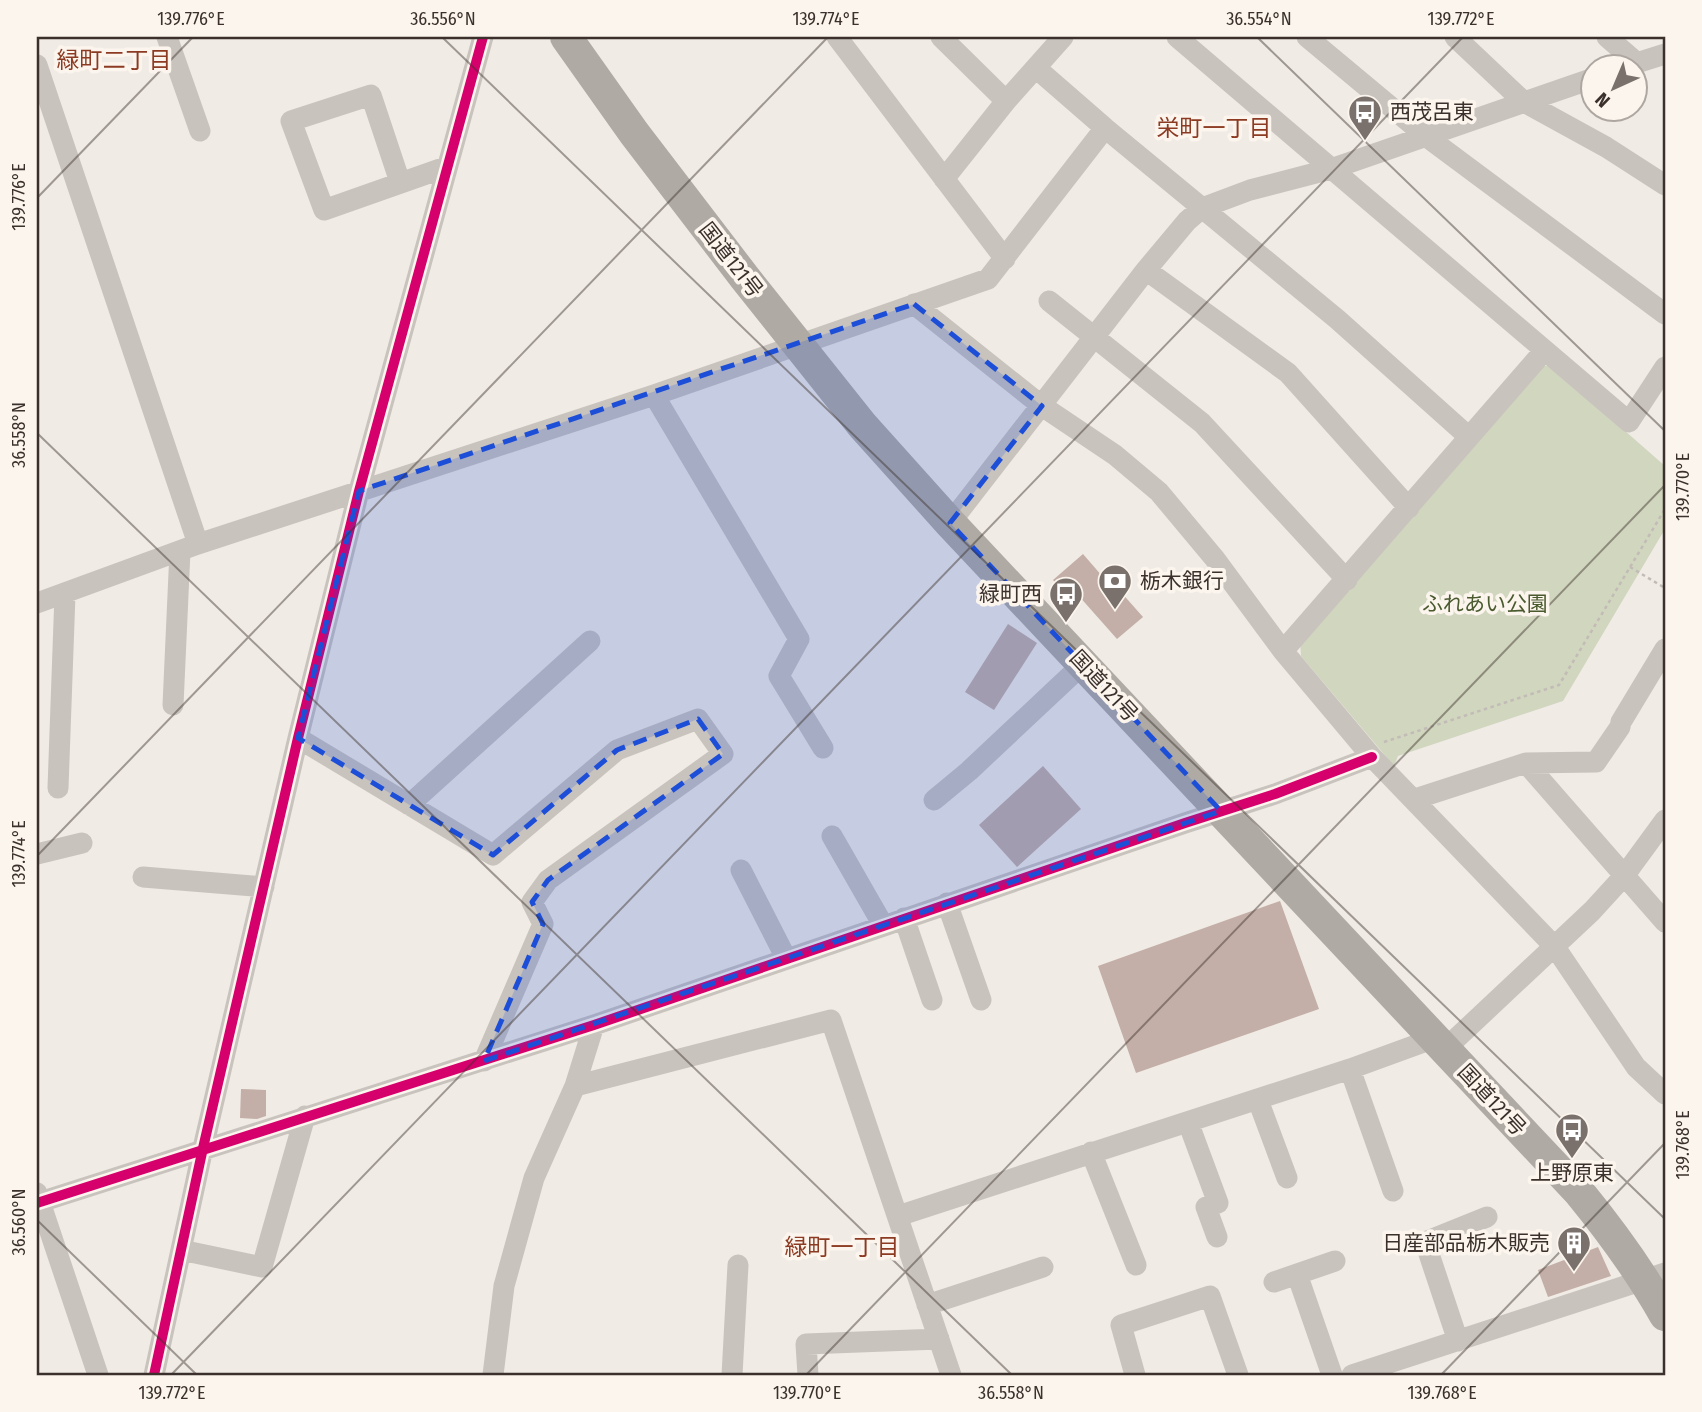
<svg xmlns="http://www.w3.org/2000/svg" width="1702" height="1412" font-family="'Fira Sans Condensed','Noto Sans JP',sans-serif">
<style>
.green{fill:#d1d6bf}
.building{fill:#c3afa7}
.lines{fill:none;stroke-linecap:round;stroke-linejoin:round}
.path{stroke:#c2bbb6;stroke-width:2.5;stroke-dasharray:3.5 3.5;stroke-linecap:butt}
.minor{stroke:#c9c3be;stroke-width:21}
.highway{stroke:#afaaa4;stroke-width:32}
.cycleway-casing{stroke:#fbf5ee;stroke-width:15}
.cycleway{stroke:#d6006c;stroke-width:10}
.marked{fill:#1d4ed8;fill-opacity:0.2;stroke:#1d4ed8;stroke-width:5;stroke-dasharray:14 9;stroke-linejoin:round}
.ticks{fill:none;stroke:#3b302b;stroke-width:2;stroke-opacity:0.45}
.labels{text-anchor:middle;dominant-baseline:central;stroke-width:7;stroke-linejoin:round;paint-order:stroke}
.poi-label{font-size:21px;fill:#3b302b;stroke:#fbf5ee;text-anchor:start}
.street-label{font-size:21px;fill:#3b302b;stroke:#fbf5ee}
.park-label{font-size:21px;fill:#4a5a2e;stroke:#fbf5ee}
.neighbourhood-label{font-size:23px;fill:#8c3b22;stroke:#fbf5ee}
.neatline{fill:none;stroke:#3b302b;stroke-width:2.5}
.ticks-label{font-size:18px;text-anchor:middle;fill:#3b302b}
</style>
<rect width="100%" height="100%" fill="#f0ebe5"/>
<path class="green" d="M1539 366H1551L1665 466V529L1563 701 1398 756 1394 766 1301 656 1300 640Z"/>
<path class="building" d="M1083 554 1109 584 1112 582 1143 617 1117 639 1078 595 1071 601 1053 580Z
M1008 624 1037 643 994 710 965 692Z
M1043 766 1081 809 1017 867 979 825Z
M1280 901 1319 1009 1136 1073 1098 966Z
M241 1089 266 1090V1116L257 1119 240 1118Z
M1598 1247 1611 1276 1548 1297 1538 1270Z"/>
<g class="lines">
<path class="path" d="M1630 567 1665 588
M1384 742 1559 685 1665 509"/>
<path class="minor" d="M167 37 200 131
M837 37 1005 259
M941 37 1006 101
M1177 37 1629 422 1665 367
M1307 37 1427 137 1665 314
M1455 37 1524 102 1606 147 1665 185
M1607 37 1637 63
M37 65 198 544
M1627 66 1665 54
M1036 68 1105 128 1337 319 1469 437
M944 179 1006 101 1063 37
M400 182 371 95 291 121 324 210 446 167
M1146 270 1288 373 1409 508
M1049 301 1202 423 1347 580
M914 304 1042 406 1115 455 1159 492 1215 559 1283 651 1372 757 1555 947 1636 1067 1665 1094
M654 395 799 639 779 676 823 748
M950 523 1146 270 1187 221 1202 208 1250 190 1331 169 1594 78
M37 603 198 544 654 395 988 279 1105 128
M1283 651 1544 351
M173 705 180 551
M298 738 493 855 617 750 698 719 723 754 548 880 532 902 543 924 484 1061
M1526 763 1665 922
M58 788 65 594
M1415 799 1526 763 1596 762 1620 727 1621 722 1665 649
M934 800 969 771 1083 664
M409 805 590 641
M832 836 883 925
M37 854 82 843
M741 870 786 958
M143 877 264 887
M947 903 981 1000
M904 918 932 1000
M1445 1049 1592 911 1624 876 1665 820
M1350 1069 1393 1191
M575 1086 831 1020 951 1375
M1258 1100 1287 1178
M1188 1122 1218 1203 1206 1207 1217 1237
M1091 1152 1136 1265
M37 1193 98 1375
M37 1203 594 1025 1185 823 1275 794 1372 757
M898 1216 1350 1069 1435 1038
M181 1250 262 1267 305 1116
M1297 1274 1332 1375
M1274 1282 1335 1261
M927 1305 1043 1267
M1458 1341 1425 1242 1487 1217
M154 1375 203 1148 298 738 359 491 483 37
M493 1375 504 1286 534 1178 575 1086 594 1025
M732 1375 738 1265
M808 1375 806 1344 939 1339
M1135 1375 1121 1325 1210 1296 1238 1375
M1352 1375 1665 1273"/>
<path class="highway" d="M566 37 634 133 745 278 862 425 950 523 1579 1192C1611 1231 1640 1271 1665 1315"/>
<g class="cycleway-casing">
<path id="cycleway" d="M37 1203 594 1025 1185 823 1275 794 1372 757
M154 1375 203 1148 298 738 359 491 483 37"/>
</g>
<use href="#cycleway" class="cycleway"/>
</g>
<path class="marked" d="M914 304 1042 406 950 523 1221 811 484 1061 543 924 532 902 548 880 723 754 698 719 617 750 493 855 298 738 359 491Z"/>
<path class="ticks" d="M442 37 1665 1219M1257 37 1665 431M37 198 193 37M37 433 1012 1375M37 856 828 37M37 1220 197 1375M171 1375 1463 37M806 1375 1665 485M1441 1375 1665 1143"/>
<defs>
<g id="bus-pin" transform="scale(1.75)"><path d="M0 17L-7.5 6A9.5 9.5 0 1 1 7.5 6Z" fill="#7a716c" stroke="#fbf5ee"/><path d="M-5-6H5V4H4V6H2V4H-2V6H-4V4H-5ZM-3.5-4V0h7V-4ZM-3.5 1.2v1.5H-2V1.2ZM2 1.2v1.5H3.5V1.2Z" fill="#fff"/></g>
<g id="bank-pin" transform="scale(1.75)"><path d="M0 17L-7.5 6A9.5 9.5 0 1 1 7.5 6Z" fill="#7a716c" stroke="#fbf5ee"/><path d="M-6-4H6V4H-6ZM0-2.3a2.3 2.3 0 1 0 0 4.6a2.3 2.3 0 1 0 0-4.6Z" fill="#fff"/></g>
<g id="building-pin" transform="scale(1.75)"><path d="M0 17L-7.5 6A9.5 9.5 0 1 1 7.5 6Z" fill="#7a716c" stroke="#fbf5ee"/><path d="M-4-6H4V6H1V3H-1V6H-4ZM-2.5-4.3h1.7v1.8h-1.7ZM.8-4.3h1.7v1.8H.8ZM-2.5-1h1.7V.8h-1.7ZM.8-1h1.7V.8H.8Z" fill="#fff"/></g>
</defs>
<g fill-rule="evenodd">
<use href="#bus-pin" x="1365" y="112"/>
<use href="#bank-pin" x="1115" y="581"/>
<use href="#bus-pin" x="1066" y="594"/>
<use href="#bus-pin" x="1572" y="1130"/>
<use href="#building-pin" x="1574" y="1243"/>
</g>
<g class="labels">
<g class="poi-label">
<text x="1390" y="112">西茂呂東</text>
<text x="1140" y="581">栃木銀行</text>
<text x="1042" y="594" text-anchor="end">緑町西</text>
<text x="1572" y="1173" text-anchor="middle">上野原東</text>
<text x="1550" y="1243" text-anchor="end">日産部品栃木販売</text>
</g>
<g class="street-label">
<text transform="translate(731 260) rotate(52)">国道121号</text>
<text transform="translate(1104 686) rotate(47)">国道121号</text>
<text transform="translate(1492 1100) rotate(47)">国道121号</text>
</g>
<g class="park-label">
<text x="1485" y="604">ふれあい公園</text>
</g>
<g class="neighbourhood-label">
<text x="114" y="60">緑町二丁目</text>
<text x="1214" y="128">栄町一丁目</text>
<text x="842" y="1247">緑町一丁目</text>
</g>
</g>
<rect width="1702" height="1412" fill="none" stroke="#fbf5ee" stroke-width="77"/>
<g transform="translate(1614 88) rotate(224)"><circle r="33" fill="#fbf5ee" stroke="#aea6a0" stroke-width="2"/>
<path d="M0-5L12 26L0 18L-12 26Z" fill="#7a716c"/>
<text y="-10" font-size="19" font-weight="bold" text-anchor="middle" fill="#3b302b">N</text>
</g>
<rect x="38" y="38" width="1626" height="1336" class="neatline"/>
<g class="ticks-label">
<text x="191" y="25">139.776°E</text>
<text x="443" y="25">36.556°N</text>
<text x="826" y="25">139.774°E</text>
<text x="1259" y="25">36.554°N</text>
<text x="1461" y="25">139.772°E</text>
<text transform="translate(19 197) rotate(-90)" y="6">139.776°E</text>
<text transform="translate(19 435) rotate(-90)" y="6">36.558°N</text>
<text transform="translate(1683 487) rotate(-90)" y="6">139.770°E</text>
<text transform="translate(19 854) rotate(-90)" y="6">139.774°E</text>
<text transform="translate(1683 1145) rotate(-90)" y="6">139.768°E</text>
<text transform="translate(19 1222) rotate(-90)" y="6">36.560°N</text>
<text x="172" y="1399">139.772°E</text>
<text x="807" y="1399">139.770°E</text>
<text x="1011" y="1399">36.558°N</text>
<text x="1442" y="1399">139.768°E</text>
</g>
</svg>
